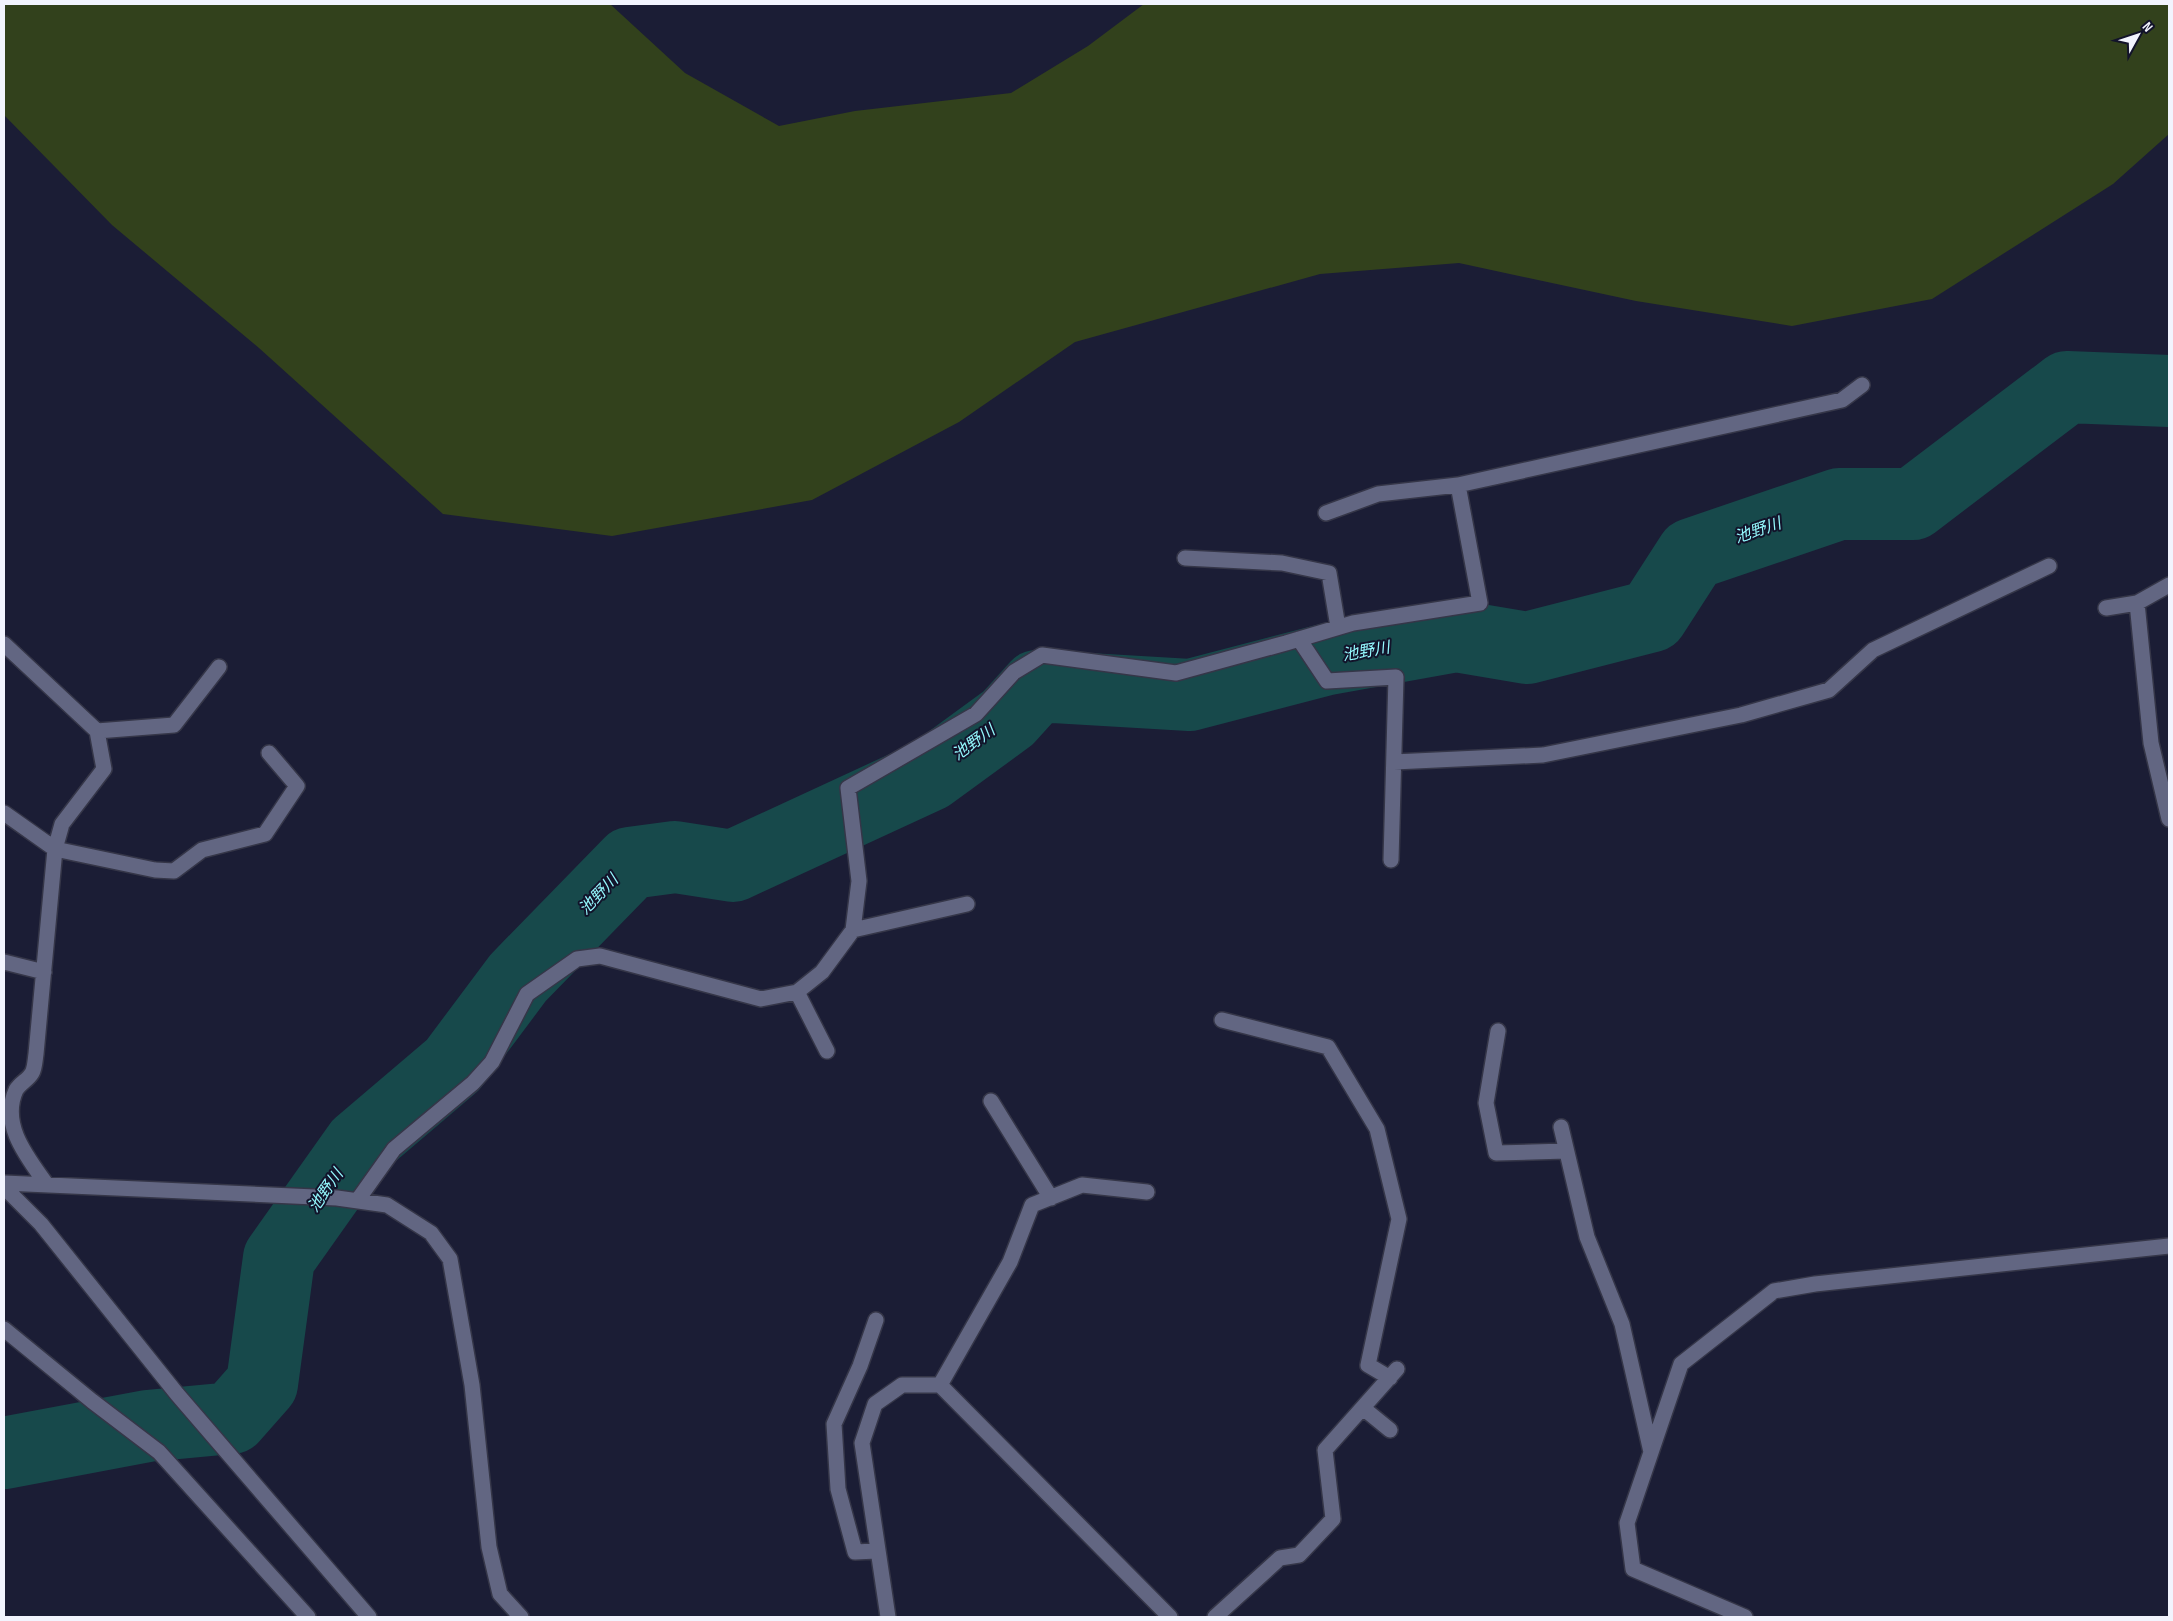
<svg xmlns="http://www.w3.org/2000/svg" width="2173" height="1621" font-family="'Sofia Sans Condensed','Noto Sans JP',sans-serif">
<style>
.green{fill:#32411c}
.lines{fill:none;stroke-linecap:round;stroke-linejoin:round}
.river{stroke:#17494b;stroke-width:72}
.minor-casing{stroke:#353648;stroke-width:18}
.minor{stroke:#626682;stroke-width:15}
.labels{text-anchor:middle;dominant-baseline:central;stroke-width:4;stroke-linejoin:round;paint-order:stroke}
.water-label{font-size:16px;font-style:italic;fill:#94f8fd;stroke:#12132a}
</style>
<rect width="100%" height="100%" fill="#1b1d35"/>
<path class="green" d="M4 4H610L685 73 779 126 855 111 1011 93 1088 46 1144 4H2169V134L2113 184 1932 299 1792 326 1636 301 1459 263 1320 274 1075 342 959 422 812 500 612 536 443 514 259 348 112 225 4 115Z"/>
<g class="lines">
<path class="river" d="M4 1453 147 1426 232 1418 262 1384 279 1258 359 1145 453 1065 518 978 630 863 675 857 733 866 930 775 1008 718 1037 686 1190 695 1328 659 1456 636 1527 648 1652 616 1692 554 1839 504H1913L2067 387 2169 391"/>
<g class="minor-casing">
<path id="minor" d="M1458 485 1842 400 1862 385
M1185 558 1282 563 1329 573 1338 627
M2137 603 2151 743 2169 819
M2106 608 2137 603 2169 585
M1299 639 1327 681 1396 677 1391 860
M4 644 97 731 104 769 62 824 55 849 36 1054C35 1060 35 1068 32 1073 28 1080 20 1083 16 1090 0 1125 28 1158 47 1185
M97 731 174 725 219 667
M1394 762 1543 755 1741 715 1829 690 1873 650 2049 566
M4 813 55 849 155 870 174 871 202 850 265 834 297 786 269 753
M853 930 859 881 848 788 976 714 1014 672 1042 655 1176 673 1286 643 1353 623 1480 603 1458 485 1378 494 1326 513
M4 962 44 972
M797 992 827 1051
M1222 1020 1328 1047 1377 1129 1399 1219 1368 1365 1390 1378
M1498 1031 1486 1103 1496 1153 1566 1151
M991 1101 1051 1198
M1561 1127 1587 1237 1622 1324 1651 1452
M4 1183 337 1198 387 1205 431 1233 450 1259 472 1385 489 1547 500 1594 521 1617
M4 1187 41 1224 177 1394 369 1617
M357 1201 394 1149 473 1083 492 1062 527 994 577 959 600 956 761 999 797 992 822 972 853 930 967 904
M876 1320 860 1366 834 1424 838 1489 855 1552 876 1551
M4 1329 92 1401 159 1452 308 1617
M940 1385 1010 1262 1032 1205 1082 1185 1147 1192
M1363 1408 1390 1430
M888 1617 862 1443 875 1404 902 1385H940L1170 1617
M1215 1617 1280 1558 1299 1555 1333 1519 1325 1450 1397 1369
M1745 1617 1633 1569 1627 1523 1681 1364 1774 1291 1815 1284 2169 1246"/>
</g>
<use href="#minor" class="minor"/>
</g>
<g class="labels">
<g class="water-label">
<text transform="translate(1758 531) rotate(-19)">池野川</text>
<text transform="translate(1366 652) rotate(-10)">池野川</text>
<text transform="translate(974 743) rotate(-36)">池野川</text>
<text transform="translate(599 895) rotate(-46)">池野川</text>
<text transform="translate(326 1191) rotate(-55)">池野川</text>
</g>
</g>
<rect width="2173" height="1621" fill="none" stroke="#f2f4fe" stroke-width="10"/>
<g transform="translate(2138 35) rotate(50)" stroke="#12132a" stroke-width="4" paint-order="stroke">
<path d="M0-4L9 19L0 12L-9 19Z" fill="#f2f4fe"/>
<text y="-8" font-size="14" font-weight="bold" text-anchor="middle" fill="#f2f4fe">N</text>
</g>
</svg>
